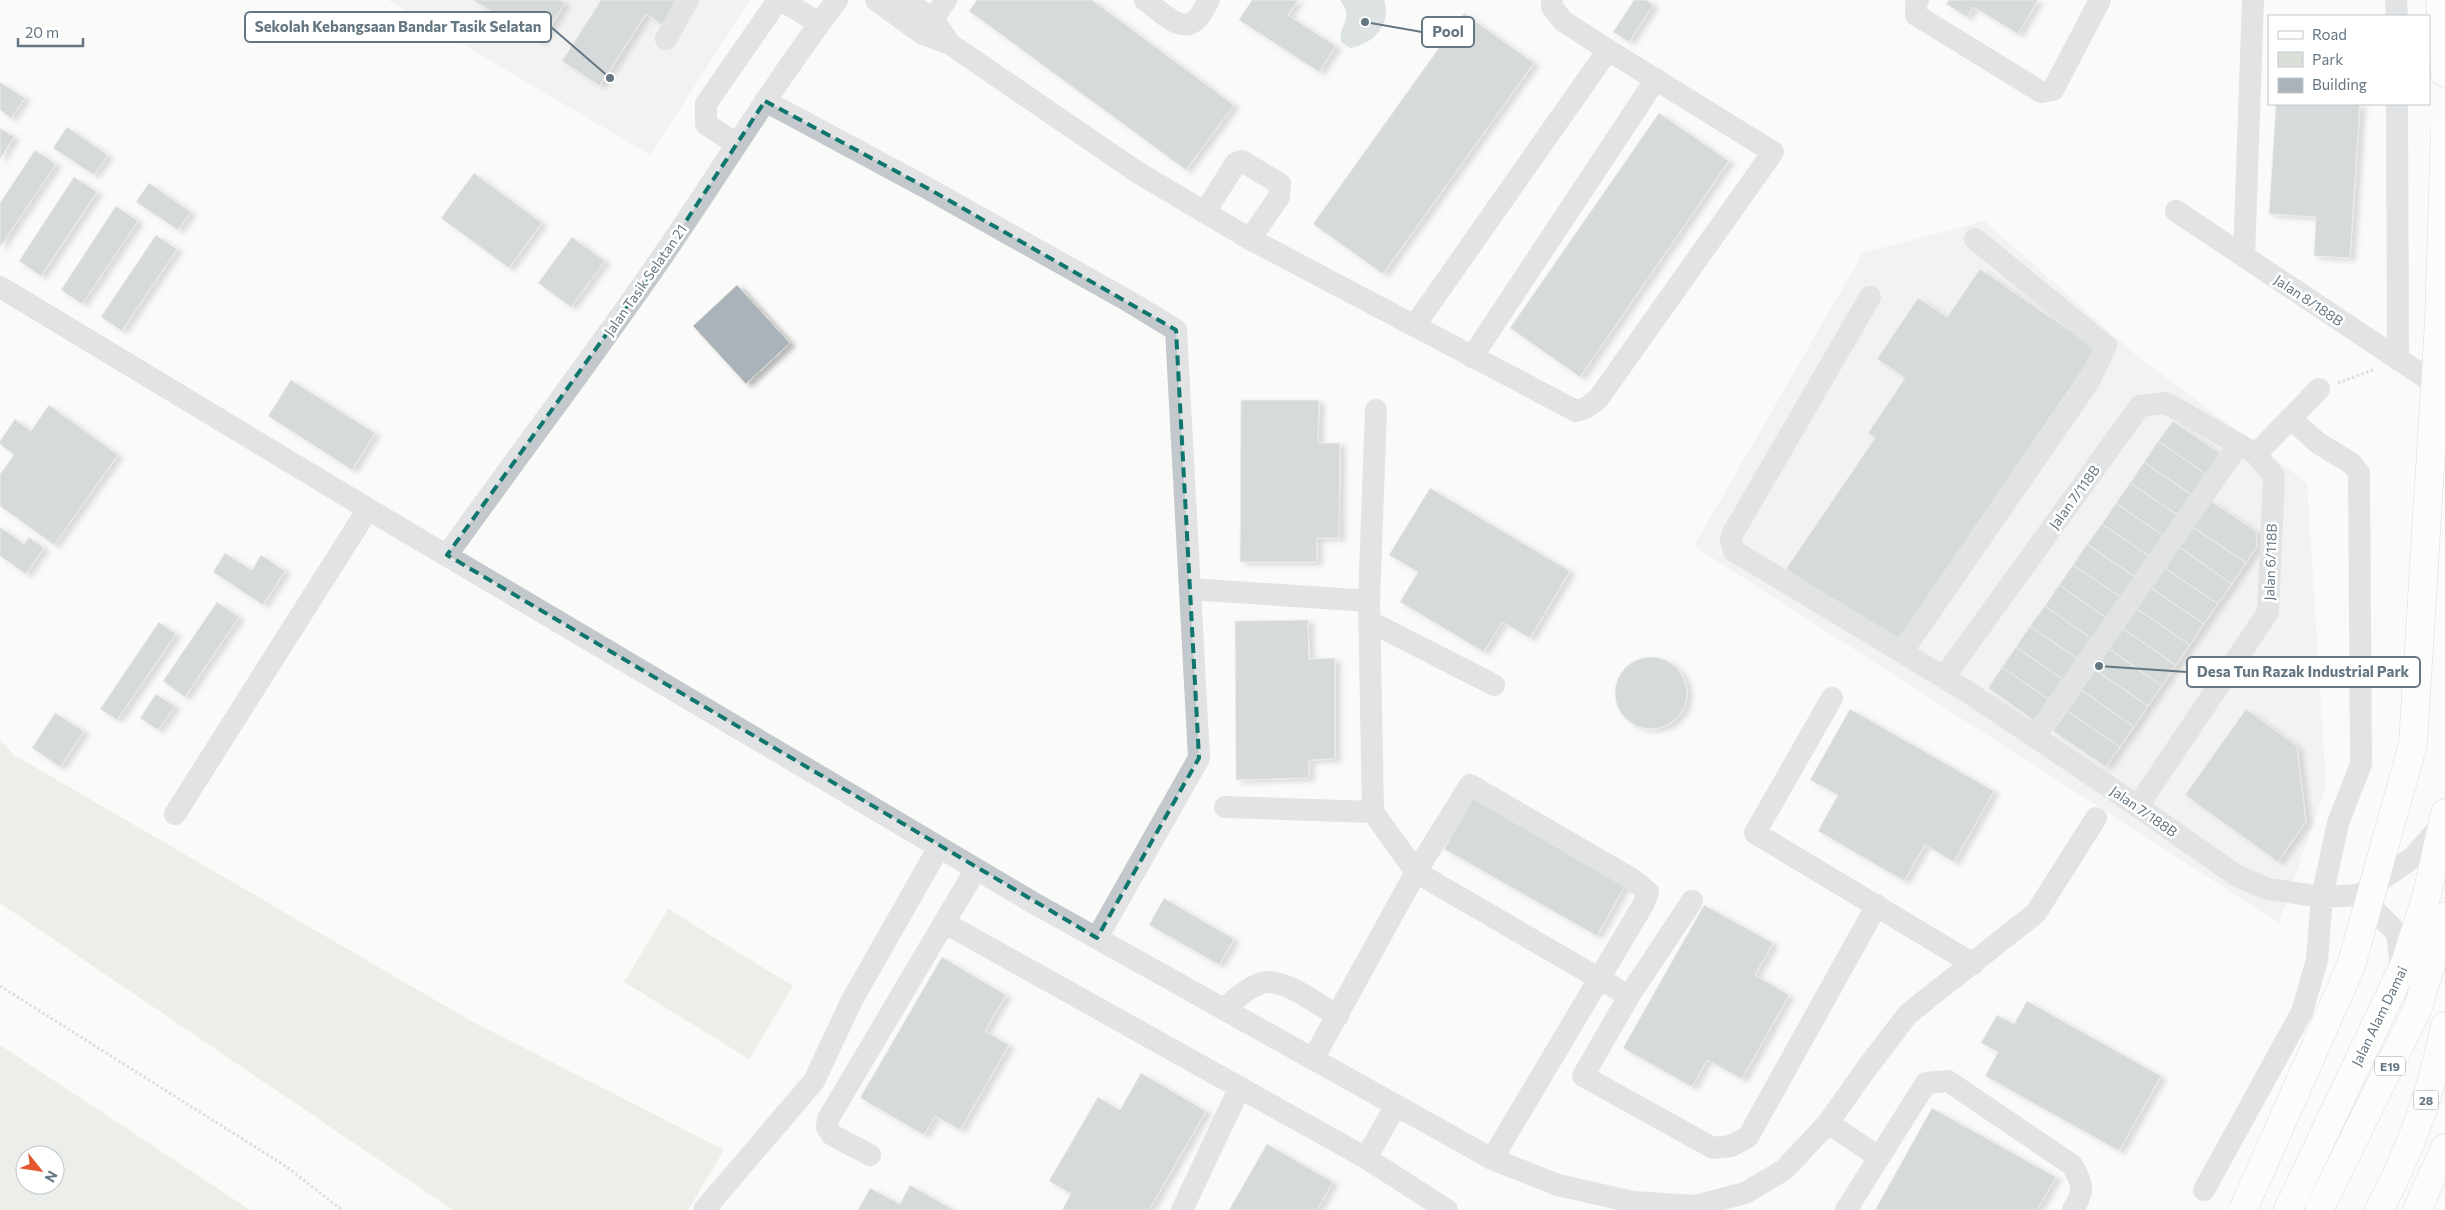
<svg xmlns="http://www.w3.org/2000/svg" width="2445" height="1210" font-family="Commissioner,sans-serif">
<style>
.built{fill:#e8e9e9}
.green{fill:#dadfd7;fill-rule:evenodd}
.water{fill:#bbc7cb}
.building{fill:#aab3b9;stroke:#dcdcda;filter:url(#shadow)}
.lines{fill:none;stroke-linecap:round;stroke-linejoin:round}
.major-casing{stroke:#b5babe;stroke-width:29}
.highway-casing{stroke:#b4b9bd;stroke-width:29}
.path{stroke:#bbbfc2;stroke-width:3;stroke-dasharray:2.5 2.5;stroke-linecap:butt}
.minor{stroke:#c3c8cc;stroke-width:22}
.major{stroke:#fff;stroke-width:28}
.highway{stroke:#fff;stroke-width:28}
.highway-bridge-casing{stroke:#b4b9bd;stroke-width:29;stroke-linecap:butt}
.highway-bridge{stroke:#fff;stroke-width:28}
.marked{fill:none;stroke:#0f766e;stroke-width:4;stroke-dasharray:10 6;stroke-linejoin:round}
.labels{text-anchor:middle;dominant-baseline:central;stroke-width:5;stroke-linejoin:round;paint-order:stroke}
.shield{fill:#fff;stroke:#939fa8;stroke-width:1}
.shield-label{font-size:12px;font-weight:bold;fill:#657683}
.street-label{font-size:14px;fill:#657683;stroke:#fff}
.leader{fill:none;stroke:#657683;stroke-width:2}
.callout-dot{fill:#657683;stroke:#fff;stroke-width:2}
.callout{fill:#fff;stroke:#657683;stroke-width:2}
.callout-label{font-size:15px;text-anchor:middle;font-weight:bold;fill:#657683}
</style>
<defs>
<filter id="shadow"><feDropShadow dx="5.5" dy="3" stdDeviation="2.5" flood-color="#0004"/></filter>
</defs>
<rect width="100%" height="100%" fill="#fafaf8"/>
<path class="built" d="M388 0H750L650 155Z
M1984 221 2136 355 2307 483 2326 786 2279 923 1694 546 1863 253Z"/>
<path class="green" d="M0 740 14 755 471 1021 724 1150 688 1210H453L0 903Z
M668 909 793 986 749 1059 624 982Z
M0 1045 250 1210H0ZM25 1155H55V1185H25Z"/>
<path class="water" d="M1340 0H1384C1392 24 1374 44 1350 48L1341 42C1338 23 1355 21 1340 0Z"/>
<path class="building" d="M473 0H560L565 3 541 42Z
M601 0H681L664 26 646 14 600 86 562 61Z
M977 0H1092L1234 105 1186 170 969 11Z
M1252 0H1298L1288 15 1336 46 1319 72 1239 20Z
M1634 0H1646L1653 5 1629 42 1613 32Z
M1949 0H2038L2018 34 1973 7 1967 17 1946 4Z
M1464 13 1534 63 1383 274 1313 224Z
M0 82 25 98 11 118 0 110Z
M2276 104H2360L2350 258 2314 256 2316 217 2269 214Z
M1659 113 1729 161 1580 377 1510 328Z
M67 127 108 155 94 175 53 148Z
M0 128 14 137 0 159Z
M35 150 56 164 0 247V203Z
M474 173 542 223 509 268 441 218Z
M74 177 97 192 41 276 19 261Z
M149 183 191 212 178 230 136 202Z
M116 206 138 221 82 304 61 290Z
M156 235 177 249 122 331 101 317Z
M572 237 605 261 571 307 538 283Z
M1980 269 2097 349 1895 644 1786 569 1875 438 1868 433 1905 378 1877 359 1918 298 1947 317Z
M737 285 790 343 746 384 693 326Z
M291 380 375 433 352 470 268 416Z
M1241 400H1319L1318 443H1340L1339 538H1317V562H1240Z
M49 405 118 455 54 545 0 506V474L14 455 0 444V441L15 419 31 431Z
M2173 421 2225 457 2210 477 2158 441Z
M2158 441 2210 477 2196 498 2144 462Z
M2144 462 2196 498 2182 518 2130 483Z
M2130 483 2182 518 2168 539 2116 503Z
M1430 488 1570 571 1530 638 1502 622 1484 652 1400 602 1418 572 1389 555Z
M2211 501 2256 531 2257 547 2246 563 2193 527Z
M2116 503 2168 539 2153 559 2102 524Z
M2102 524 2153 559 2139 580 2087 544Z
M0 527 24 544 29 537 44 548 26 574 0 556Z
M2193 527 2246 563 2232 584 2179 547Z
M2087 544 2139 580 2125 600 2073 565Z
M2179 547 2232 584 2218 604 2165 568Z
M225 553 252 570 261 555 285 571 263 605 213 572Z
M2073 565 2125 600 2111 621 2059 585Z
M2165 568 2218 604 2204 624 2151 588Z
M2059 585 2111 621 2096 642 2045 606Z
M2151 588 2204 624 2190 645 2137 609Z
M217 602 239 617 185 697 163 681Z
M2045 606 2096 642 2082 662 2030 626Z
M2137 609 2190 645 2176 665 2123 629Z
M1308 620 1309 659 1335 658V759L1309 760V778L1236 780 1235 621Z
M159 622 176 634 117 720 100 709Z
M2030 626 2082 662 2068 683 2016 647Z
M2123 629 2176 665 2162 686 2109 649Z
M2016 647 2068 683 2054 703 2002 667Z
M2109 649 2162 686 2148 706 2095 670Z
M1615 693a36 36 0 1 1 72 0a36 36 0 1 1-72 0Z
M2002 667 2054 703 2039 724 1988 688Z
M2095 670 2148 706 2134 727 2081 690Z
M2081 690 2134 727 2120 747 2067 711Z
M156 694 175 706 158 730 140 718Z
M1850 709 1994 791 1954 862 1925 845 1904 881 1818 831 1838 795 1810 780Z
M2246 709 2297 746 2306 822 2278 862 2185 795Z
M2067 711 2120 747 2106 767 2053 731Z
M55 713 84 731 60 767 32 748Z
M1474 797 1626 884 1597 936 1444 849Z
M1164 898 1234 939 1219 965 1149 925Z
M1704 905 1773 943 1755 975 1789 995 1742 1079 1707 1060 1692 1087 1623 1048Z
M942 957 1006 995 985 1031 1009 1045 960 1130 935 1116 924 1135 860 1098Z
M2027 1001 2161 1076 2119 1151 1985 1076 1998 1052 1981 1043 1997 1015 2014 1024Z
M1141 1073 1206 1111 1149 1210H1062L1071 1194 1049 1181 1098 1097 1120 1110Z
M1932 1108 2056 1177 2037 1210H1875Z
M1267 1144 1333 1182 1317 1210H1229Z
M910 1185 954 1210H858L870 1188 900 1204Z"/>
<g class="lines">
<g class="major-casing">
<path id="major" d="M2288 1210 2405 963 2427 894 2445 813"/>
</g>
<g class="highway-casing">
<path id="highway" d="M2440 0 2445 73
M2319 1210 2418 1008 2445 916
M2379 1210C2410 1152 2432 1091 2445 1026
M2417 1210 2445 1148"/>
</g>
<path class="path" d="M2338 383 2375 369
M0 986 287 1167 342 1210"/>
<path class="minor" d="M781 0 819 23
M876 0 923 34 950 44 1137 172 1250 239 1576 411 1586 408 1598 399 1773 152 1608 50
M904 0 933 19 950 44
M1145 0C1157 8 1178 32 1193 22 1200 18 1205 7 1209 0
M1918 0 1916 4V15L2041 92 2053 90 2100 0
M2396 0 2397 16
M924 32 946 0
M666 39 688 0
M765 101 929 189 1130 302 1176 330 1199 758 1097 938
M2397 104 2398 360
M736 144 706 124V104L778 0
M2176 211 2425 377 2445 384
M1205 212 1236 163 1242 161 1280 184 1279 197 1250 239
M2244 257 2253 0
M0 287 368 509 1032 902 1492 1159 1558 1185 1633 1202 1696 1206 1745 1193 1784 1170 1828 1123 1866 1069 1908 1014 2036 913 2096 818
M1870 297 1733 533 1731 539 1734 551 1968 692 2114 790 2237 876 2268 889 2322 897 2360 895 2412 858 2443 824
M1415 325 1608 50 1563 21 1552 7V0
M1472 357 1656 79
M1376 410 1369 601 1373 812 1416 872 1629 996 1583 1076 1713 1148 1731 1146 1748 1137 1877 905
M2256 454 2319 389
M447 555C519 454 594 356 664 254 722 169 775 82 837 0
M1190 589 1369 601
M1371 622 1494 685
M1902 652 2088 383 2106 346 1975 239
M1944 677 2140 406 2166 403 2256 454 2274 476 2268 612 2138 806
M1832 698 1755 833 1973 964
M2035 737 2239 444
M1225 807 1373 812
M175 814 368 509
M2360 895 2397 933 2401 969
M945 923 1366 1158
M1629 996 1692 901
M1224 1008C1236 999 1252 983 1268 982 1289 982 1319 1005 1338 1016
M1313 1059 1416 872 1470 785 1632 879 1648 892 1643 905 1492 1159
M1396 1105 1366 1158 1447 1210
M1828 1123 1877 1156
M870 1155 832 1135 827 1127 828 1119 976 869
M2204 1190 2302 1012 2317 960 2322 897 2338 823 2361 764 2359 473 2351 463 2318 443 2290 418
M704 1210 814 1081 852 1000 939 847
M1182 1210 1240 1087
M1846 1210 1926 1083 1948 1081 2072 1165C2083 1184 2085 1190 2073 1210"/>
<use href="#major" class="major"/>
<use href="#highway" class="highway"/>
<g class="highway-bridge-casing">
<path id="highway-bridge" d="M2243 1210 2351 966 2413 744 2439 322 2445 130"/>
</g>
<use href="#highway-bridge" class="highway-bridge"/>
</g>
<path d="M0 0H2445V1210H0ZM765 101 929 189 1176 330 1199 758 1097 938 447 555 665 253Z" fill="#fafaf8" fill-opacity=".55" fill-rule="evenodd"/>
<path class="marked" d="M765 101 929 189 1176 330 1199 758 1097 938 447 555 665 253Z"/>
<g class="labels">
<g class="shield">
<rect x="2375" y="1056.5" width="30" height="19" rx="4"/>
<rect x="2413.5" y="1090.5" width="25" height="19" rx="4"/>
</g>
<g class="shield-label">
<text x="2390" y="1066">E19</text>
<text x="2426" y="1100">28</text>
</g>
<g class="street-label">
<text transform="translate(645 280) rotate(-55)">Jalan Tasik Selatan 21</text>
<text transform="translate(2309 300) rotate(34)">Jalan 8/188B</text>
<text transform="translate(2074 497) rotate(-54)">Jalan 7/118B</text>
<text transform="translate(2270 562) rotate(-88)">Jalan 6/118B</text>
<text transform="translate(2144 811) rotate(35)">Jalan 7/188B</text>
<text transform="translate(2379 1016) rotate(-64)">Jalan Alam Damai</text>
</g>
</g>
<path class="leader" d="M610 78L551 27M1365 22L1422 32M2099 666L2187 672"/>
<g class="callout-dot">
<circle cx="610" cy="78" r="5"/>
<circle cx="1365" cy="22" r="5"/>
<circle cx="2099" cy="666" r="5"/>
</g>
<g class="callout">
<rect x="245" y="12" width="306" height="30" rx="5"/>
<rect x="1422" y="17" width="52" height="30" rx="5"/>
<rect x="2187" y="657" width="233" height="30" rx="5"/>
</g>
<g class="callout-label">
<text x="398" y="32">Sekolah Kebangsaan Bandar Tasik Selatan</text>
<text x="1448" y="37">Pool</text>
<text x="2303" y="677">Desa Tun Razak Industrial Park</text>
</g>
<rect x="2268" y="15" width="162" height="90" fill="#ffffff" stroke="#c1c8cd"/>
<rect x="2278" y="31" width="25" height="8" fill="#ffffff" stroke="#c1c8cd"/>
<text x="2312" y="40" font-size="15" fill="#657683">Road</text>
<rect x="2278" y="52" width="25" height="15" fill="#dadfd7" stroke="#c1c8cd"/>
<text x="2312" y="65" font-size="15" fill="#657683">Park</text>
<rect x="2278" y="78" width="25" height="15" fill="#aab3b9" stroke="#c1c8cd"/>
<text x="2312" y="90" font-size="15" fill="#657683">Building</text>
<g transform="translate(40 1170) rotate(120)"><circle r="24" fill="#ffffff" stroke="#c1c8cd"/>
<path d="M0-4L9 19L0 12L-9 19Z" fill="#e4572e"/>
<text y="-8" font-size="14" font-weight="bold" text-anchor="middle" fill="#657683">N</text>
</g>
<path d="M18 38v8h65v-8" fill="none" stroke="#657683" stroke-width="2.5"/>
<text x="25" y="38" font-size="15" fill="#657683" stroke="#ffffff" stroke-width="4" paint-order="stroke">20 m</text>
</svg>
